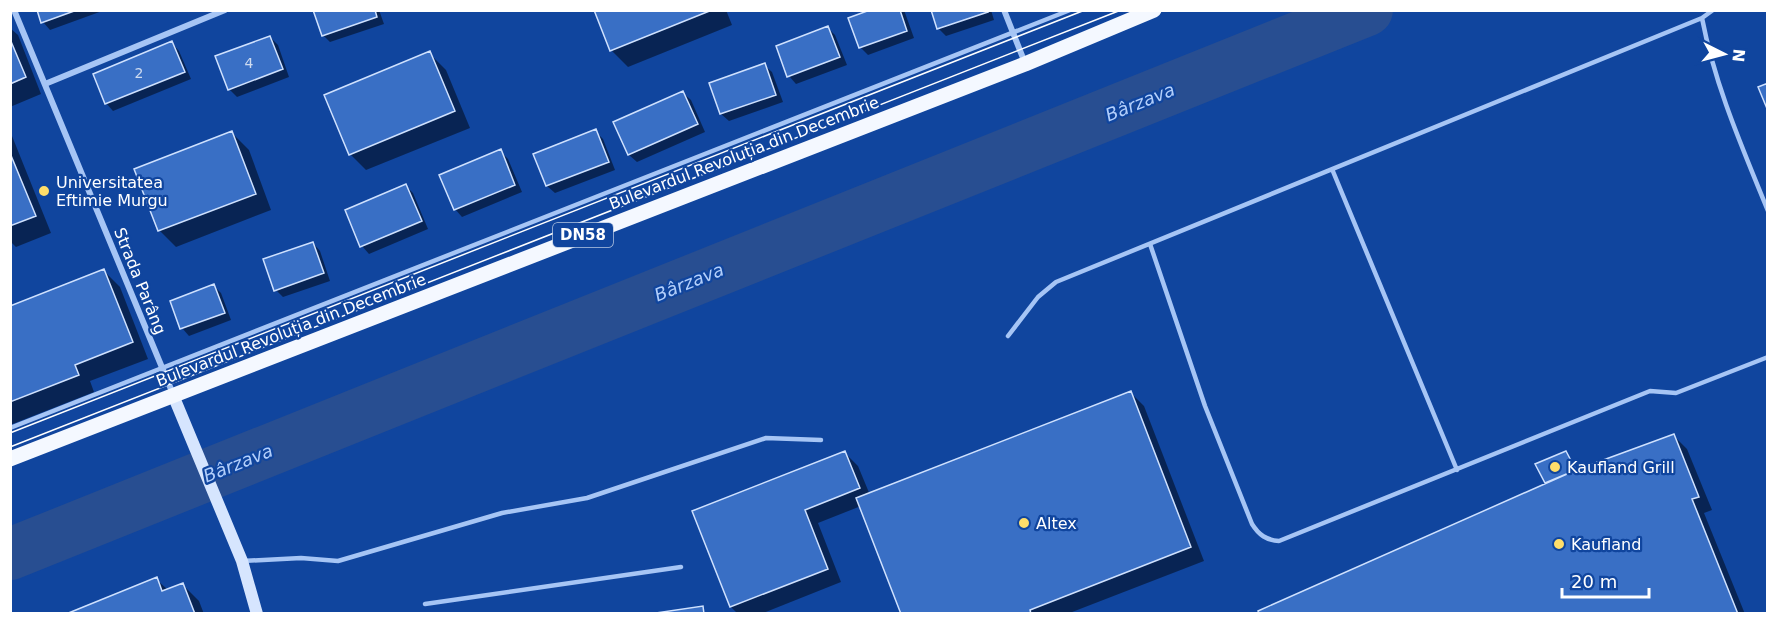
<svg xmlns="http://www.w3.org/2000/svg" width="1778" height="624" font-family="'DejaVu Sans',sans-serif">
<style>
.shadow{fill:#0007}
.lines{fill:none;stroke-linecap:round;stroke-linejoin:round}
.river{stroke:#284e91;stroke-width:52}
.building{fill:#396fc5;stroke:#cfe1fe;stroke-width:1.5}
.lane{stroke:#a6c5f5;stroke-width:4.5}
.street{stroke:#a6c5f5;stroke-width:6}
.secondary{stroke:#d6e5fe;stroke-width:12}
.primary{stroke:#f4f8ff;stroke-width:15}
.tram{stroke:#fff;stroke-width:1.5}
.poi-dot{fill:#ffde6a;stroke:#10459e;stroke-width:2}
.labels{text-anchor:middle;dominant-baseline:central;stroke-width:4.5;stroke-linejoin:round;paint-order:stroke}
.number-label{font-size:14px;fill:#cedbf0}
.shield{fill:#10459e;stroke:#b7c7e2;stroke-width:1.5}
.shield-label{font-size:15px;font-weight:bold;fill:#fff}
.street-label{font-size:16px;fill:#fff;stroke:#10459e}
.poi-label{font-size:16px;fill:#fff;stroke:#10459e;text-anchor:start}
.water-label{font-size:18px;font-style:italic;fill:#b3cffb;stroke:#10459e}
</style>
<rect width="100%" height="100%" fill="#10459e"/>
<path class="shadow" d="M38 10H105L50 30 43 22Z
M315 10H379L384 24 330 42 323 35Z
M595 10H726L732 25 628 67 611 50Z
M875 10H904L914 38 868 55 860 47Z
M932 10H991L994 20 946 36 939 29Z
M10 28 18 35 41 94 10 107Z
M828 28 835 35 847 65 796 84 789 76Z
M270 37 278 45 289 77 237 97 229 89Z
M172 43 179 51 191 79 113 111 106 103Z
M429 53 446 70 470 128 366 170 350 154Z
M764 65 772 72 783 102 729 121 721 114 711 84Z
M683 93 691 100 705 132 637 162 629 155 615 123Z
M10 131 51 233 16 247 10 241Z
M595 131 603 139 615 170 555 193 547 186 535 155Z
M232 133 249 150 271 210 176 247 159 230Z
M500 151 508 159 522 192 462 217 455 209Z
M406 186 413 193 428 229 369 254 362 246 347 211Z
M313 243 320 251 330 281 283 297 276 290Z
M104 271 120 287 148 359 90 381 94 392 10 425V307Z
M214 286 221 293 231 320 189 336 182 328 172 301Z
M1131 393 1144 406 1204 561 1067 614H902L861 506 818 523 841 582 761 614H738L731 607 845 453 858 466 870 495Z
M1674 436 1687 449 1712 510 1704 513 1745 614H1261L1548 484 1537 464 1566 453 1577 471Z
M156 579 168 590 183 585 199 601 204 614H70Z"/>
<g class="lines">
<path class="river" d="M10 554 1367 10"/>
</g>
<path class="building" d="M37 10H77L41 23Z
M313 10H375L377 17 322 36Z
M594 10H712L610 51Z
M870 10H900L907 31 859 48 848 18Z
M931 10H987L988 12 937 29Z
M828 26 840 57 787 77 776 46Z
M270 36 283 69 228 90 215 56Z
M10 39 26 77 10 84Z
M172 41 185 72 105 104 93 74Z
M430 51 455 111 349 155 324 95Z
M765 63 776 95 720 114 709 83Z
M1768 83V111L1758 87Z
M683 91 698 124 628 155 613 122Z
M596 129 609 162 546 186 533 154Z
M232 131 256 194 158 231 134 169Z
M501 149 515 185 454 210 439 175Z
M10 153 36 216 10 226Z
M406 184 422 221 360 247 345 210Z
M313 242 324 273 274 291 263 259Z
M104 269 133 342 75 365 79 375 10 402V306Z
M214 284 225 313 180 329 170 301Z
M1131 391 1191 547 1030 610 1031 614H901L856 498Z
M1674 434 1699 497 1692 499 1738 614H1259L1258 611 1576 470Z
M845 451 860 488 805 510 828 569 730 607 692 511Z
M1566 451 1576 470 1545 483 1535 464Z
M157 577 162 591 183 583 195 614H66Z
M703 606 704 614H649Z"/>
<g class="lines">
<path class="lane" d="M1713 10 1702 18C1715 86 1742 147 1768 211
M1332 169 1457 470
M1150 244 1205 406 1252 524C1259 535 1266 540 1279 541L1650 391 1676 393 1768 357
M1008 336 1038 297 1056 282 1702 18
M10 428 1070 10
M242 561 301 558 338 561 502 513 587 498 766 438 821 440
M425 604 681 567"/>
<path class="street" d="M14 10 173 394
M1004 10 1025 63
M45 84 225 10"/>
<path class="secondary" d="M173 395 242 561 257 614"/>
<path class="primary" d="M10 459 1025 64 1154 10"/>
<path class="tram" d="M10 433 1085 10
M10 447 1121 10"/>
</g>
<g class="poi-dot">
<circle cx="44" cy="191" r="6"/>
<circle cx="1555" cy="467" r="6"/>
<circle cx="1024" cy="523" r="6"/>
<circle cx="1559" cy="544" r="6"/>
</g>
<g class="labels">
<g class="number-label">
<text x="249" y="63">4</text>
<text x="139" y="73">2</text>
</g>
<rect class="shield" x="553" y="223" width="60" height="24" rx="4.5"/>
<g class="shield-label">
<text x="583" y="235">DN58</text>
</g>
<g class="street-label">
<text transform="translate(744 153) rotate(-21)">Bulevardul Revoluția din Decembrie</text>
<text transform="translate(140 281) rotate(68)">Strada Parâng</text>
<text transform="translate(291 330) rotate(-21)">Bulevardul Revoluția din Decembrie</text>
</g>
<g class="poi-label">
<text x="56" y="182">Universitatea<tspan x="56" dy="18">Eftimie Murgu</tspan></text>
<text x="1567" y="467">Kaufland Grill</text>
<text x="1036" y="523">Altex</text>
<text x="1571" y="544">Kaufland</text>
</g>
<g class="water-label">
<text transform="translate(1140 102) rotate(-22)">Bârzava</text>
<text transform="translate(689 282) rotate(-22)">Bârzava</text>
<text transform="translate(238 463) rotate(-22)">Bârzava</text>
</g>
</g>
<rect width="1778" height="624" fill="none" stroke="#ffffff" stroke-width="24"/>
<g transform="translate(1724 54) rotate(96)" stroke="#10459e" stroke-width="4.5" paint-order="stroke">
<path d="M0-4.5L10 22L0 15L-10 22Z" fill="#ffffff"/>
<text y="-9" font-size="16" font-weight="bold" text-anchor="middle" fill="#ffffff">N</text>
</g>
<path d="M1562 588v9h87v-9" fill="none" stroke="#ffffff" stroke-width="3"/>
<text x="1571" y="588" font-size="18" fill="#ffffff" stroke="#10459e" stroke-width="4.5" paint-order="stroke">20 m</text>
</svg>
